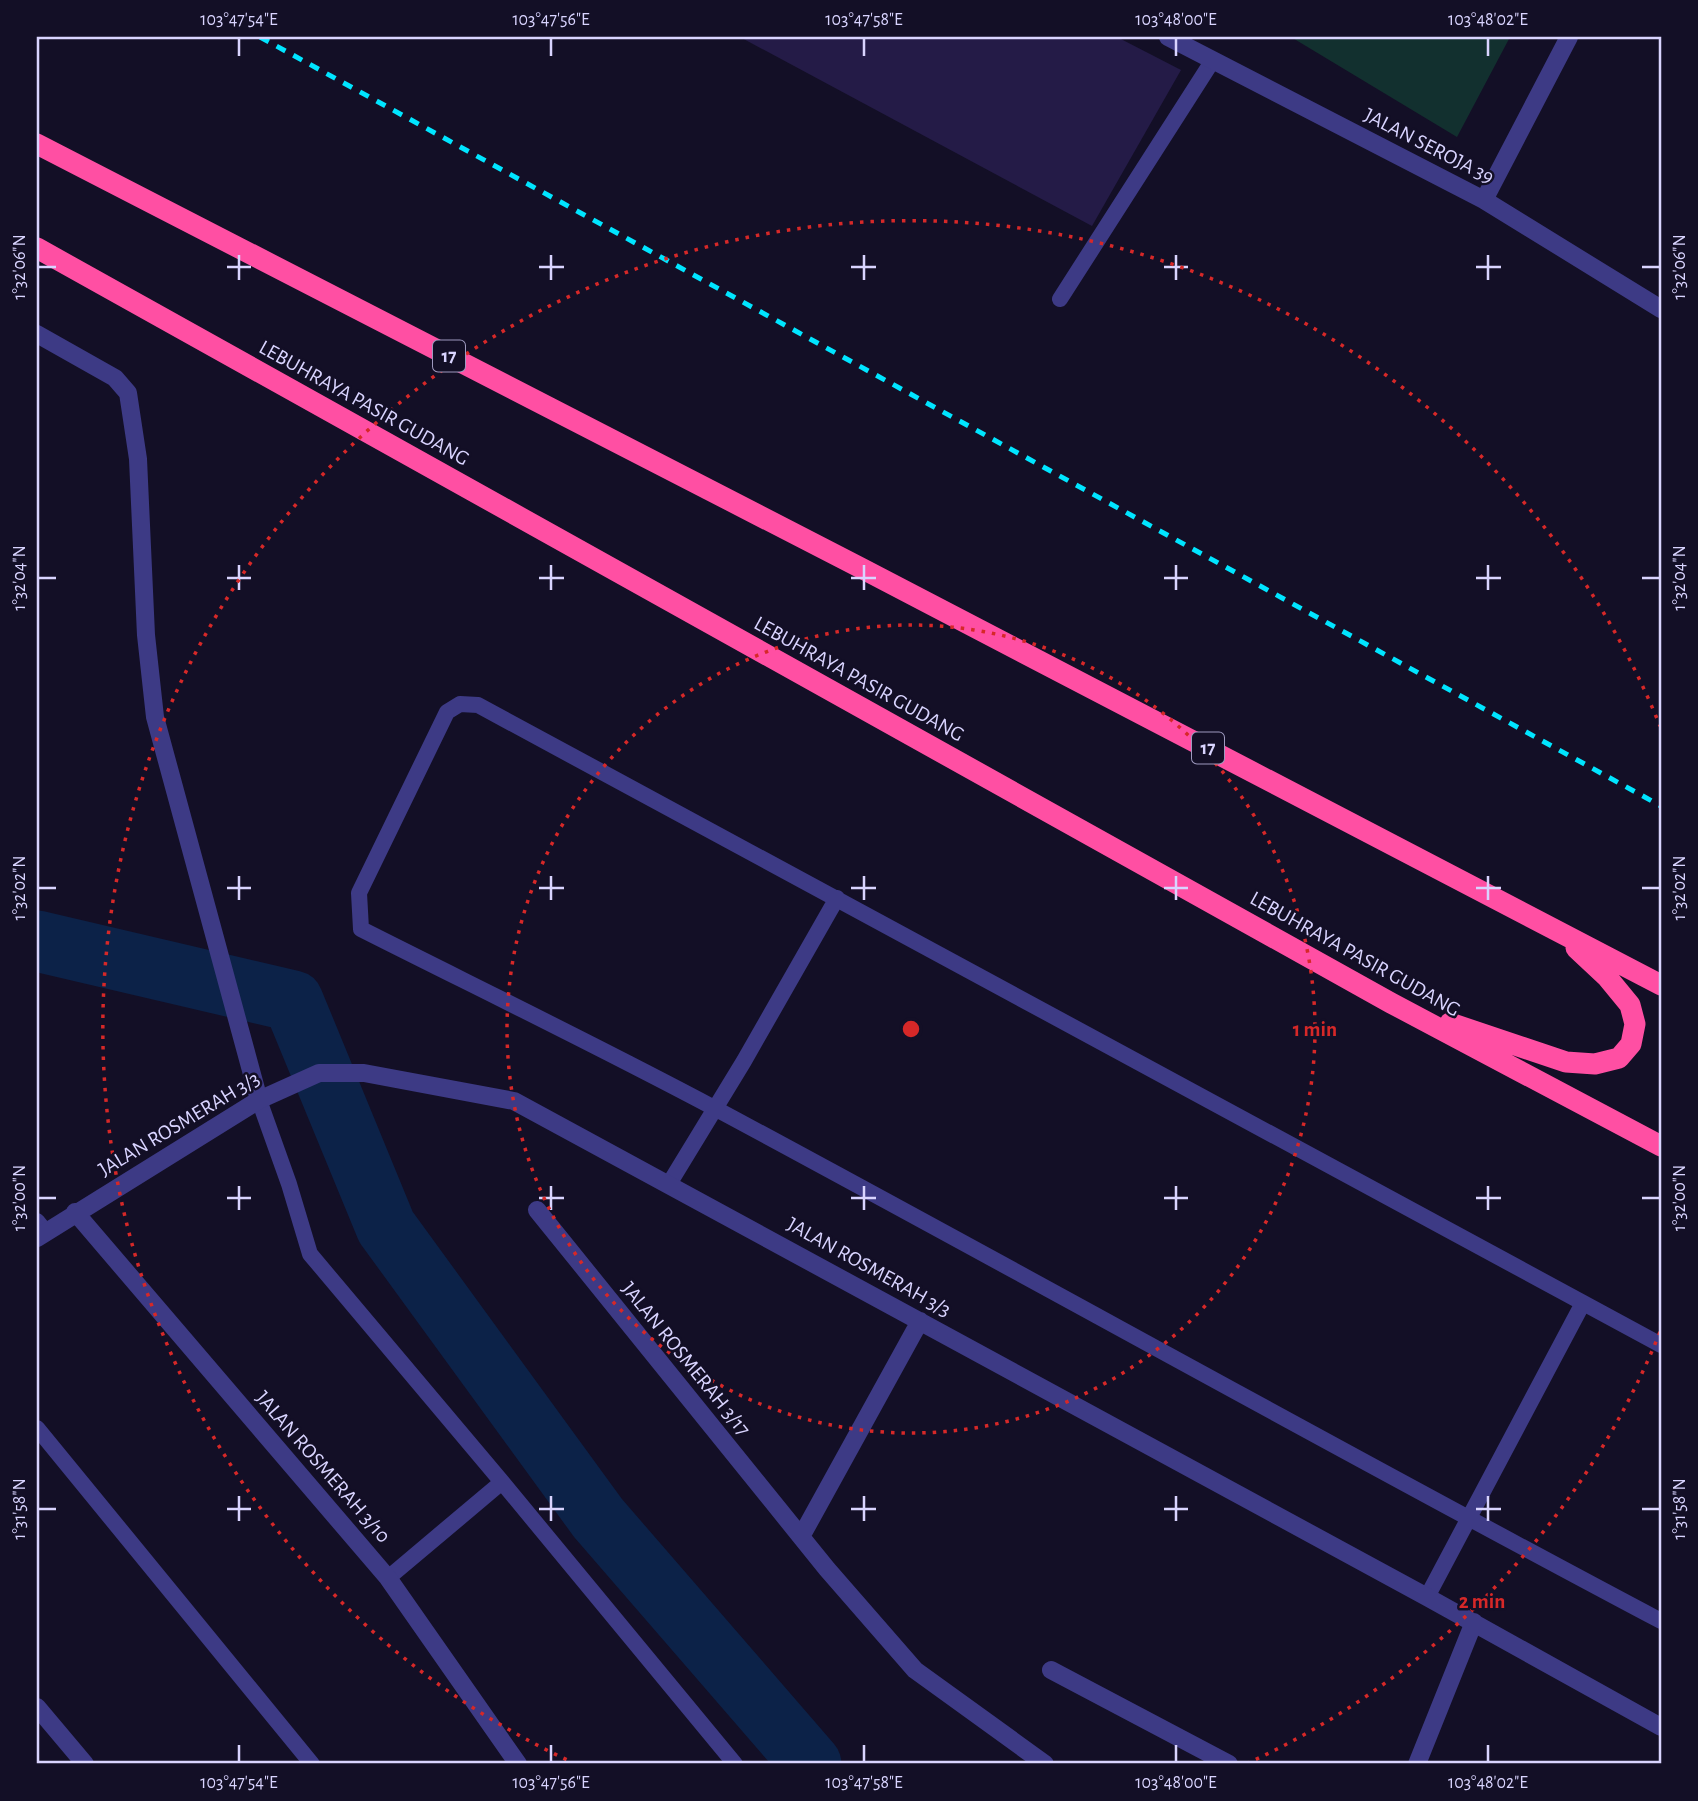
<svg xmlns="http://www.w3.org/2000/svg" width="1698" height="1801" font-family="'Alegreya Sans',sans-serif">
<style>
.green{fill:#12302f}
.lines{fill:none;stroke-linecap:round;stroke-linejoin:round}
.river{stroke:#0c2248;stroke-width:61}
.building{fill:#241b47}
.lane{stroke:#3d3a85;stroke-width:16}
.street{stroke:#3d3a85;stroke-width:18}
.highway{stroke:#ff4fa3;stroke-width:21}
.rail{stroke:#00e5ff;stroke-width:5;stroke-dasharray:10 9;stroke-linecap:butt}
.ticks{fill:none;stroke:#d9d4ff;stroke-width:2.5}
.ring{fill:none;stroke:#d62828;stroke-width:3.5;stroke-dasharray:3.5 7}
.labels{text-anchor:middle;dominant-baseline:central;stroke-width:5;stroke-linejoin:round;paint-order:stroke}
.shield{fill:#130f26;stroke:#9e99be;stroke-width:2}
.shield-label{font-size:19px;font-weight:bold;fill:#d9d4ff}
.street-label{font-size:21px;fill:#d9d4ff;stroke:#130f26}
.centre{fill:#d62828;stroke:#130f26;stroke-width:3.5}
.ring-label{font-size:21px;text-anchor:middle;font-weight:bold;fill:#d62828;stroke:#130f26;stroke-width:5;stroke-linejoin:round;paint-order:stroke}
.neatline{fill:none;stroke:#d9d4ff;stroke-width:2.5}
.ticks-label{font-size:18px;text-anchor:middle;fill:#d9d4ff}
</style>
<rect width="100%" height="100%" fill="#130f26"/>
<path class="green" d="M1291 37H1510L1457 137Z"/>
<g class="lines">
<path class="river" d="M37 941 293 1001 386 1227 598 1518 811 1764"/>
</g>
<path class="building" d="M740 37H1117L1181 70 1092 226Z"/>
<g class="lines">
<path class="lane" d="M1060 299 1213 60
M259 1100 289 1184 310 1254 502 1482 735 1764
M669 1184 744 1061 837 898
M37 1221 46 1232
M1661 1345 478 705 460 704 447 712 359 893 361 929C480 989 600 1047 718 1110 1033 1279 1345 1454 1661 1621
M37 1428 312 1764
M388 1578 502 1482
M1427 1597 1583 1303"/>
<path class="street" d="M1168 37 1484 200 1661 309
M1484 200 1569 37
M37 334 115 378 128 393 138 459 146 635 155 717 259 1100
M537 1210 827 1569 915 1670 1045 1764
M75 1212 388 1578 518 1764
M37 1238 259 1100 319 1073H364L514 1101 1427 1597 1661 1727
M802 1535 920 1321
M1051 1670 1229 1764
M37 1707 85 1764
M1417 1764 1474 1622"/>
<path class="highway" d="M37 144 861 568 1661 985
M37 248 1391 1003 1661 1146
M1450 1023 1566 1062 1595 1064 1619 1058 1631 1044 1635 1024 1630 1005 1607 977 1576 948"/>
<path class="rail" d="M260 37 1661 806"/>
</g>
<path class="ticks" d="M239 38V56M551 38V56M864 38V56M1176 38V56M1488 38V56M239 255V280M551 255V280M864 255V280M1176 255V280M1488 255V280M38 267H56M227 267H251M539 267H564M851 267H876M1164 267H1188M1476 267H1501M1642 267H1660M239 565V590M551 565V590M864 565V590M1176 565V590M1488 565V590M38 578H56M227 578H251M539 578H564M851 578H876M1164 578H1188M1476 578H1501M1642 578H1660M239 876V900M551 876V900M864 876V900M1176 876V900M1488 876V900M38 888H56M227 888H251M539 888H564M851 888H876M1164 888H1188M1476 888H1501M1642 888H1660M239 1186V1210M551 1186V1210M864 1186V1210M1176 1186V1210M1488 1186V1210M38 1198H56M227 1198H251M539 1198H564M851 1198H876M1164 1198H1188M1476 1198H1501M1642 1198H1660M239 1496V1521M551 1496V1521M864 1496V1521M1176 1496V1521M1488 1496V1521M38 1509H56M227 1509H251M539 1509H564M851 1509H876M1164 1509H1188M1476 1509H1501M1642 1509H1660M239 1745V1762M551 1745V1762M864 1745V1762M1176 1745V1762M1488 1745V1762"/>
<g class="ring">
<circle cx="911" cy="1029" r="404"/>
<path d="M1660 1332A808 808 0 0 1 1246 1764M576 1764A808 808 0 1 1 1660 726"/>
</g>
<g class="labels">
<g class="shield">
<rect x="433" y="340.5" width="32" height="31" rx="5"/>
<rect x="1192" y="732.5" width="32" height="31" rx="5"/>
</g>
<g class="shield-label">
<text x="449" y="356">17</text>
<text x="1208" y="748">17</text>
</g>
<g class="street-label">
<text transform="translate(1429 146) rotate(27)">JALAN SEROJA 39</text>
<text transform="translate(364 403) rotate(29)">LEBUHRAYA PASIR GUDANG</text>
<text transform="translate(859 679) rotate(29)">LEBUHRAYA PASIR GUDANG</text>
<text transform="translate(1355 954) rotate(29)">LEBUHRAYA PASIR GUDANG</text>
<text transform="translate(179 1124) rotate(-31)">JALAN ROSMERAH 3/3</text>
<text transform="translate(869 1267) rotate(29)">JALAN ROSMERAH 3/3</text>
<text transform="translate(686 1359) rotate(51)">JALAN ROSMERAH 3/17</text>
<text transform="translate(323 1467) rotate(49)">JALAN ROSMERAH 3/10</text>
</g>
</g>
<circle cx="911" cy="1029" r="10" class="centre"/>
<g class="ring-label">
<text x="1315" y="1036">1 min</text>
<text x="1482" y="1608">2 min</text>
</g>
<rect width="1698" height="1801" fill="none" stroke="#130f26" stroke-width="77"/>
<rect x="38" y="38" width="1622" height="1724" class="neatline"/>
<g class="ticks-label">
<text x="239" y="25">103°47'54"E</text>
<text x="551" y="25">103°47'56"E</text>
<text x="864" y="25">103°47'58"E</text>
<text x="1176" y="25">103°48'00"E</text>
<text x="1488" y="25">103°48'02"E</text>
<text transform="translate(19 267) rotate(-90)" y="6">1°32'06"N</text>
<text transform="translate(1679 267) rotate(-90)" y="6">1°32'06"N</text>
<text transform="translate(19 578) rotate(-90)" y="6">1°32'04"N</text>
<text transform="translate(1679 578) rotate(-90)" y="6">1°32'04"N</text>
<text transform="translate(19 888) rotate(-90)" y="6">1°32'02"N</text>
<text transform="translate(1679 888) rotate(-90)" y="6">1°32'02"N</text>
<text transform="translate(19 1198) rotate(-90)" y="6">1°32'00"N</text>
<text transform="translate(1679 1198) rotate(-90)" y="6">1°32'00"N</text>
<text transform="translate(19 1509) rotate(-90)" y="6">1°31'58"N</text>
<text transform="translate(1679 1509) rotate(-90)" y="6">1°31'58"N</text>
<text x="239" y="1788">103°47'54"E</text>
<text x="551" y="1788">103°47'56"E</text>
<text x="864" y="1788">103°47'58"E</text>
<text x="1176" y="1788">103°48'00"E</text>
<text x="1488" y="1788">103°48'02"E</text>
</g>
</svg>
